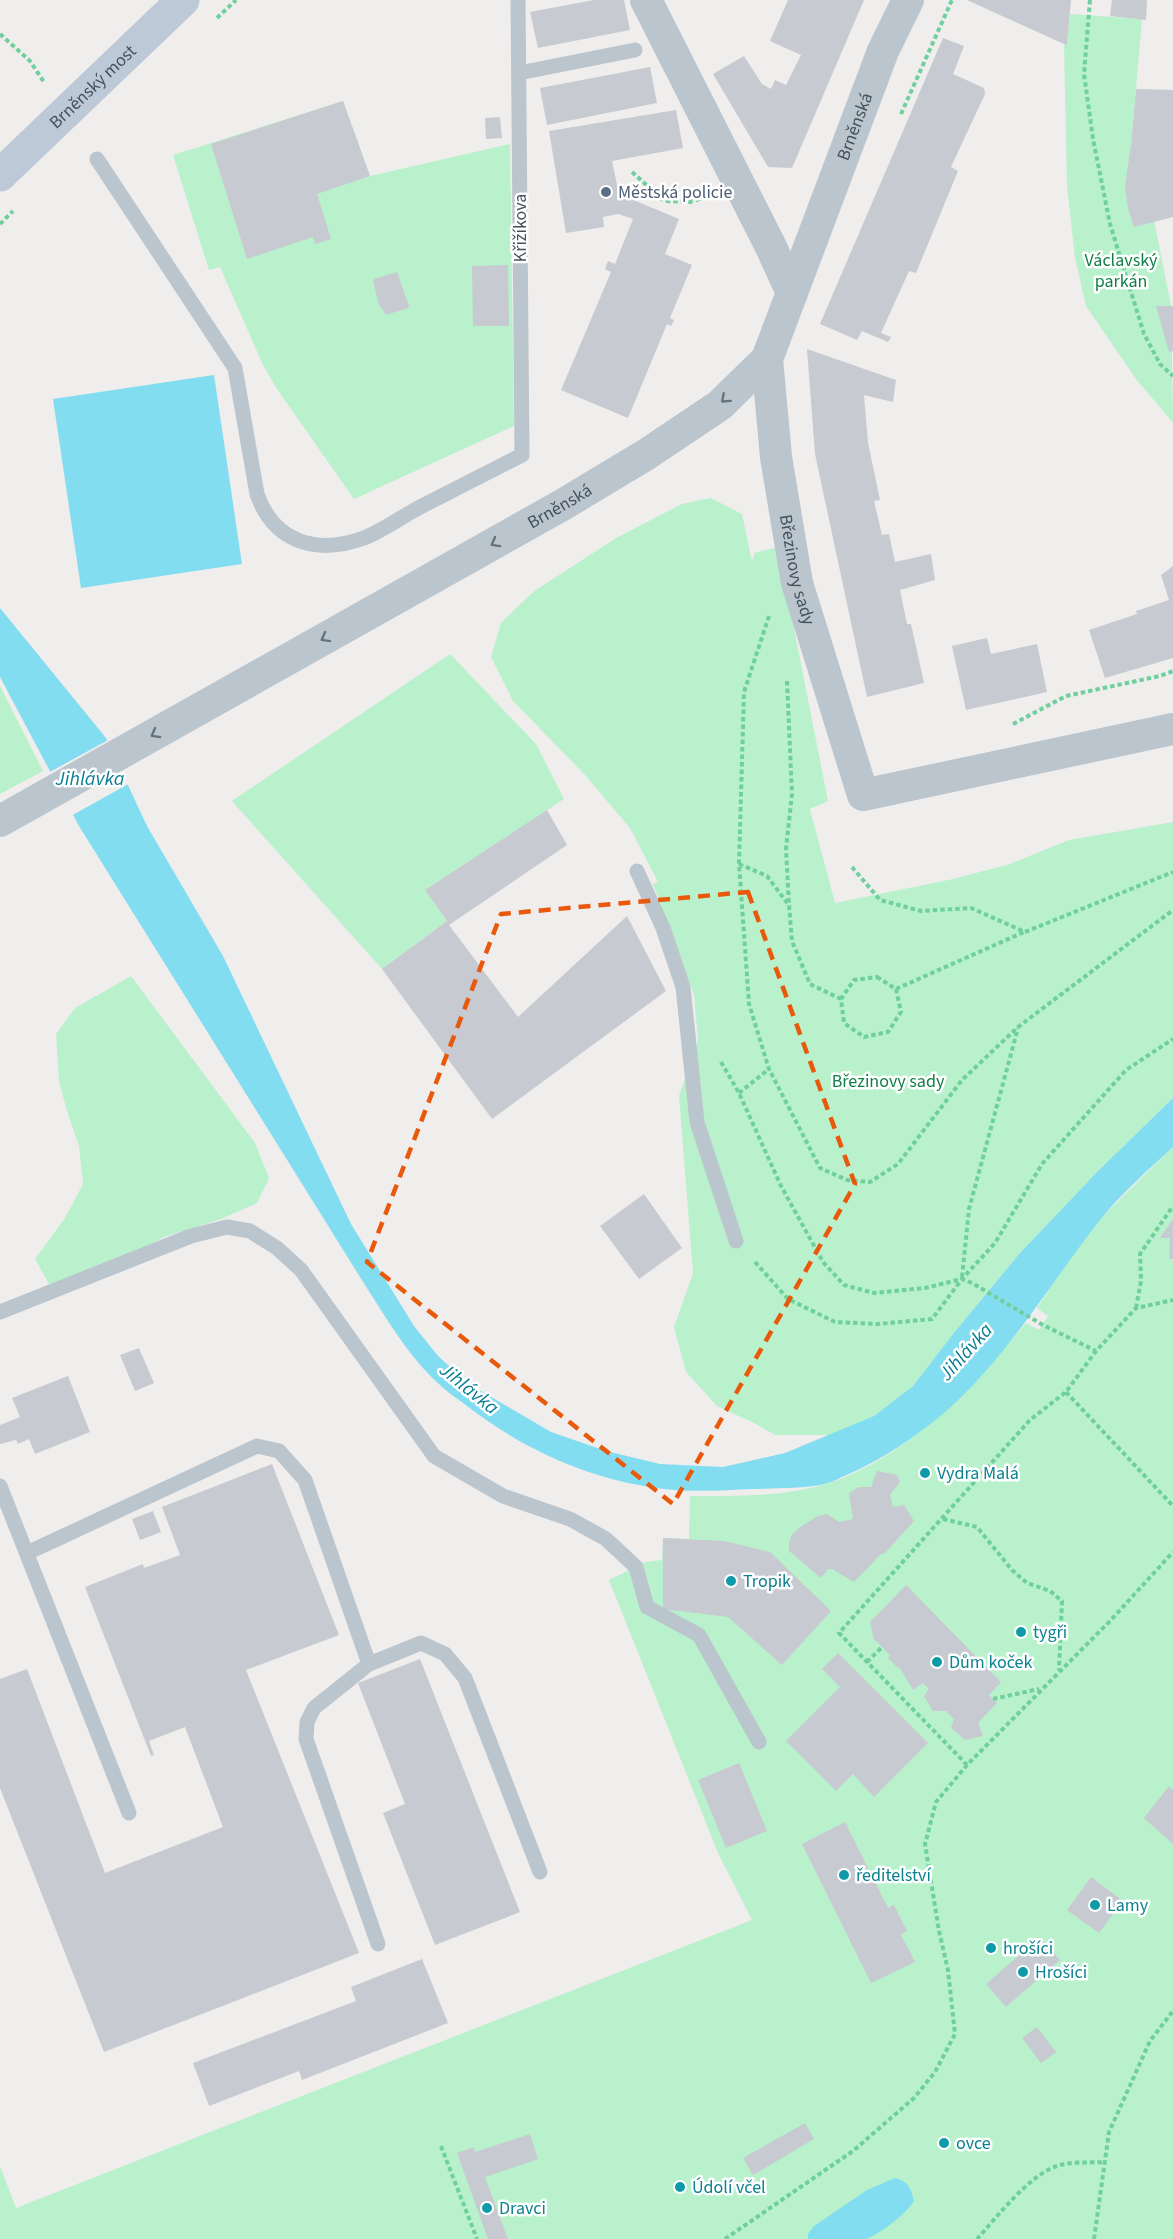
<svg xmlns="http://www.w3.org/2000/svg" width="1173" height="2239" font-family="'Source Sans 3',sans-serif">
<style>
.green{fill:#b9f1cc}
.water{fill:#83ddf0}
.pier{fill:#f0eded}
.building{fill:#c7cad0}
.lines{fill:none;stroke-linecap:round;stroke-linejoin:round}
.path{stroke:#6fd09d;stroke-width:4;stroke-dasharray:4.5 3;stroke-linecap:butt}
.service{stroke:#bbc5cd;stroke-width:15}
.minor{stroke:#bbc5cd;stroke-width:32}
.path-bridge{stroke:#6fd09d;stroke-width:4;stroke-dasharray:4.5 3;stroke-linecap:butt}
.secondary-bridge{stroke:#bdc9d6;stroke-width:33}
.oneway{stroke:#68747d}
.marked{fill:none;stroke:#e8590c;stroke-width:4.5;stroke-dasharray:12 8;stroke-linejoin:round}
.service-dot{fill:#5c6f8a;stroke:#fff;stroke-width:2}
.culture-dot{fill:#0f9aa8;stroke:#fff;stroke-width:2}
.labels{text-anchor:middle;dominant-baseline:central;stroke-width:5;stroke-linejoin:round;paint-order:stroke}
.street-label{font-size:18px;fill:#45515b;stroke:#fff}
.service-label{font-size:18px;fill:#4e5e75;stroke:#fff;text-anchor:start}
.park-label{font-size:18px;fill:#128045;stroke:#fff}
.culture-label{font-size:18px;fill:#0d838f;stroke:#fff;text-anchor:start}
.water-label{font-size:20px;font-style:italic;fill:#077e96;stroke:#fff}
</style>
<rect width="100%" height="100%" fill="#f0eded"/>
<path class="green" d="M1070 14 1142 19 1131 145 1154 220 1171 306 1173 423 1136 379 1086 306 1075 258 1067 186 1064 44 1067 45Z
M343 101 370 176 510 144 514 426 354 499 277 389 263 365 220 267 209 270 173 155Z
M711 498 742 514 752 562 754 553 778 547 828 801 810 809 835 903 953 879 1010 864 1069 840 1173 822V1098L1097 1172 1020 1253 953 1334 913 1386 874 1416 832 1435H775L756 1424 717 1406 686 1372 674 1327 693 1273 679 1096 698 1040 694 995 653 884 658 882 630 828 585 775 513 701 491 657 501 623 533 592 616 538 682 504Z
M450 654 536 744 564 799 425 890 447 921 382 969 232 801Z
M0 686 43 771 0 794Z
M131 976 255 1143 269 1178 257 1203 221 1219 164 1237 90 1276 49 1284 35 1259 65 1218 83 1184 79 1146 67 1111 59 1081 56 1034 75 1008Z
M1173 1147V2239H0V2166L16 2208 752 1920 718 1853 609 1580 645 1562 662 1560 663 1538 689 1539 690 1496C734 1496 783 1497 826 1484 907 1459 974 1386 1026 1323L1039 1330 1048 1316 1037 1308 1068 1262 1102 1217Z"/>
<path class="water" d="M214 375 242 564 81 588 53 399Z
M0 608 106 738 147 826 223 956 351 1224 414 1326 438 1356 469 1384 551 1432 606 1451 660 1464 723 1467 785 1453 874 1416 913 1386 953 1334 1020 1253 1097 1172 1173 1098V1147C1148 1170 1121 1194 1100 1220 1049 1285 1007 1358 944 1413 915 1437 883 1459 849 1474 841 1477 833 1482 825 1484 802 1489 776 1488 753 1489 727 1490 701 1492 675 1490 598 1483 528 1453 467 1406 458 1399 447 1392 439 1384 408 1356 387 1319 365 1285L79 826 0 677Z
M895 2178C908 2181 911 2188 914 2201 906 2214 880 2234 866 2239 859 2239 818 2239 808 2239V2234L814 2226 867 2190Z"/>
<path class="pier" d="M110 739 130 783 71 816 48 773Z"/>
<path class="building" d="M594 0H624L630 30 538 48 530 12Z
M788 0H864L792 168 768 167 713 74 744 56 762 84 771 89 775 80 786 85 801 55 770 41Z
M967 0H1071L1067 45 1064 44Z
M1112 0H1147L1146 20 1110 16Z
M943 38 964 46 953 74 984 88 985 94 951 167 958 171 916 273 909 271 881 333 891 337 888 342 862 331 857 340 820 324Z
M650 67 657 103 547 125 540 88Z
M1136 89 1173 90V217L1134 227 1128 208 1125 186 1131 145Z
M343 101 370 176 317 194 331 239 315 244 313 237 247 259 211 144Z
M676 110 683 148 612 161 619 194 679 219 665 254 692 265 670 318 674 320 671 326 667 324 628 418 561 390 611 272 605 269 608 261 615 264 633 219 618 214 603 217 604 227 566 233 549 131Z
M500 117 502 138 486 139 485 118Z
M508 265 509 326H473L472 266Z
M397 272 409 306 408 308 386 315 379 305 373 281 374 279Z
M1156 306H1173V351L1169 352Z
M807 349 896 380 893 402 864 395 868 443 880 500 874 501 882 535 889 534 895 562 931 554 935 580 900 590 907 624H911L924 683 867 697 815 454Z
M1173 566V658L1105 678 1089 630 1137 614 1136 611 1169 600 1161 575Z
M987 638 991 654 1037 644 1047 692 966 710 952 646Z
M547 810 567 845 449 925 518 1017 627 916 666 991 492 1119 382 969 447 921 425 890Z
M644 1194 682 1248 639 1279 600 1226Z
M1173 1219V1259H1169L1170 1238H1160Z
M139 1348 154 1383 135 1391 120 1355Z
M68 1376 90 1432 35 1454 29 1439 18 1444 16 1440 0 1444V1425L20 1417 12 1398Z
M272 1464 339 1635 246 1670 359 1953 104 2052 0 1788V1679L27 1669 105 1873 223 1827 185 1727 149 1741 154 1755 151 1756 85 1587 143 1564 144 1568 180 1555 162 1507Z
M877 1471 897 1475 900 1482 890 1495 893 1507 904 1505 914 1521 884 1554 882 1553 854 1582 832 1569H828L821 1578 789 1551V1542L792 1535 800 1527 818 1516 827 1514 839 1522 853 1519 849 1493 859 1487H871Z
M153 1511 161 1532 140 1540 132 1519Z
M663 1538 724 1541 770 1552 831 1611 782 1665 728 1617 663 1609Z
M906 1585 1001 1682 989 1695 997 1703 978 1723 983 1736 965 1740 951 1728 954 1719 946 1711H933L924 1696 929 1689 923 1683 913 1690 899 1667 898 1668 888 1658 890 1655 874 1639 870 1622Z
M838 1653 928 1743 874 1797 853 1774 836 1791 786 1741 840 1687 822 1669Z
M420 1659 520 1912 435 1945 383 1813 405 1804 358 1683Z
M739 1763 767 1831 726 1848 698 1780Z
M1169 1786 1173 1790V1844L1144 1818Z
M845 1822 888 1908 894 1905 907 1931 901 1935 915 1962 871 1983 802 1844Z
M1091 1877 1123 1901 1099 1933 1067 1910Z
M1040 1937 1060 1960 1006 2007 986 1984Z
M422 1959 448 2023 302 2080 299 2071 209 2106 193 2063 356 2001 351 1987Z
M1037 2027 1056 2052 1041 2063 1022 2038Z
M805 2123 814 2139 753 2175 743 2158Z
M530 2134 538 2159 485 2177 508 2239H488L457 2153 474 2147 475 2152Z"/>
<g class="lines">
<path class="path" d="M1090 0 1084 74 1093 139 1110 224 1144 334 1160 364 1173 376
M0 34 30 61 44 82
M901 114 952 0
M632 172 664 201 690 202 706 197
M769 616 744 692 739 864 749 1004 769 1069 820 1168 847 1180 870 1182 898 1164 962 1080 1018 1027 1173 910
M787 681 792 794 786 849 789 905 792 941 810 984 841 999
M1013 724 1066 696 1160 676 1173 671
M739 864 767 876 788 904
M852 867 880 900 921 911 971 908 1025 932 1173 872
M877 977 896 989 901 1012 888 1032 864 1037 844 1023 841 999 854 980Z
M896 989 1024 932
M721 1062 739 1093 781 1186 823 1262 844 1285 874 1293 925 1288 962 1279 972 1283 1043 1325 1096 1351
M739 1093 769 1069
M755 1262 788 1299 835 1322 878 1324 932 1319 962 1279 995 1243 1042 1164 1126 1070 1173 1039
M962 1277 969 1209 1018 1028
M1136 1308 1141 1281 1140 1254 1173 1206
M1066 1392 1173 1506
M943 1519 977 1527 1012 1570 1027 1583 1050 1591 1062 1601 1059 1670
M867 1662 882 1647
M993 1699 1039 1689
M967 1765 839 1633 1030 1420 1066 1392 1096 1351 1136 1308 1173 1300
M441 2146 477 2239
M725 2239 853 2151 914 2098 935 2072 955 2034 948 1970 939 1931 925 1844 936 1802 967 1765 1111 1620 1173 1552
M977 2239C997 2217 1029 2175 1057 2166 1071 2161 1090 2163 1105 2162
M1094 2239 1109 2132 1150 2041 1173 2011"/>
<path class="service" d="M519 73 635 50
M97 159 235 368 257 494C274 543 317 555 364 538 384 530 404 515 424 505 456 489 489 472 522 455L518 0
M637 871 663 928 683 987 697 1122 736 1241
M0 1312 191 1236 227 1227 250 1231 277 1248 301 1270 434 1456 503 1496 570 1519 606 1539 636 1567 647 1607 699 1635 759 1742
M0 1486 129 1813
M27 1553 257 1446 279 1451 305 1480 369 1664
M378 1944 306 1739 307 1722 314 1708 369 1664 421 1643 445 1654 465 1678 540 1872"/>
<g class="minor">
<path d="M646 0 771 247 792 293"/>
<path id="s1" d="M767 359 776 457 797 583 863 795 1173 729"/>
<path id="s2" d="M0 821 564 504 647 454 720 405 767 359 883 51 908 0"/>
</g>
<path class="path-bridge" d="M217 18 236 0
M0 224 13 211"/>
<path class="secondary-bridge" id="s3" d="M0 175 183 0"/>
</g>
<defs><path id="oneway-chevron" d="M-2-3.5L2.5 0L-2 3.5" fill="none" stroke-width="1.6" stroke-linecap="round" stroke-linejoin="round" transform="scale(1.5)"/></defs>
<g class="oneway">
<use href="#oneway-chevron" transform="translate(725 399) rotate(138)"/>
<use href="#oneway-chevron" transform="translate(495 543) rotate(151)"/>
<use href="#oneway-chevron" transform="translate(325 638) rotate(151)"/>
<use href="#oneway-chevron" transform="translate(155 734) rotate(151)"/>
</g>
<path class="marked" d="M748 892 855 1184 673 1504 367 1262 501 914Z"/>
<circle class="service-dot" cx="606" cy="192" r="6"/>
<g class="culture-dot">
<circle cx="925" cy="1473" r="6"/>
<circle cx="731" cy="1581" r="6"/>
<circle cx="1021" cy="1632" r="6"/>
<circle cx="937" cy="1662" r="6"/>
<circle cx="844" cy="1875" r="6"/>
<circle cx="1095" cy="1905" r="6"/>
<circle cx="991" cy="1948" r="6"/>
<circle cx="1023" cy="1972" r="6"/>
<circle cx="944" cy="2143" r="6"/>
<circle cx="680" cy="2187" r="6"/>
<circle cx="487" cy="2208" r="6"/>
</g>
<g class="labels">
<g class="street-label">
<text stroke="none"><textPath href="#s3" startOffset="128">Brněnský most</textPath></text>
<text stroke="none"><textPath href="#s2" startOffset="1146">Brněnská</textPath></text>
<text transform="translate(520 228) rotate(-90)">Křižíkova</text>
<text stroke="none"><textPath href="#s2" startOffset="642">Brněnská</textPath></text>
<text stroke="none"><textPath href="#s1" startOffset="213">Březinovy sady</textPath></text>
</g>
<g class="service-label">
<text x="618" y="192">Městská policie</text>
</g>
<g class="park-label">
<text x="1121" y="260">Václavský<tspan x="1121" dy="21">parkán</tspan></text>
<text x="888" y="1081">Březinovy sady</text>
</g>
<g class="culture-label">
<text x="937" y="1473">Vydra Malá</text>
<text x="743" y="1581">Tropik</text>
<text x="1033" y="1632">tygři</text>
<text x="949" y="1662">Dům koček</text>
<text x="856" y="1875">ředitelství</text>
<text x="1107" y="1905">Lamy</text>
<text x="1003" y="1948">hrošíci</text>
<text x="1035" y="1972">Hrošíci</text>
<text x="956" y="2143">ovce</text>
<text x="692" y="2187">Údolí včel</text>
<text x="499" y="2208">Dravci</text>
</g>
<g class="water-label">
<text x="90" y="779">Jihlávka</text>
<text transform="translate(966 1352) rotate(-48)">Jihlávka</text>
<text transform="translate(469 1389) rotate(39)">Jihlávka</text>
</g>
</g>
</svg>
